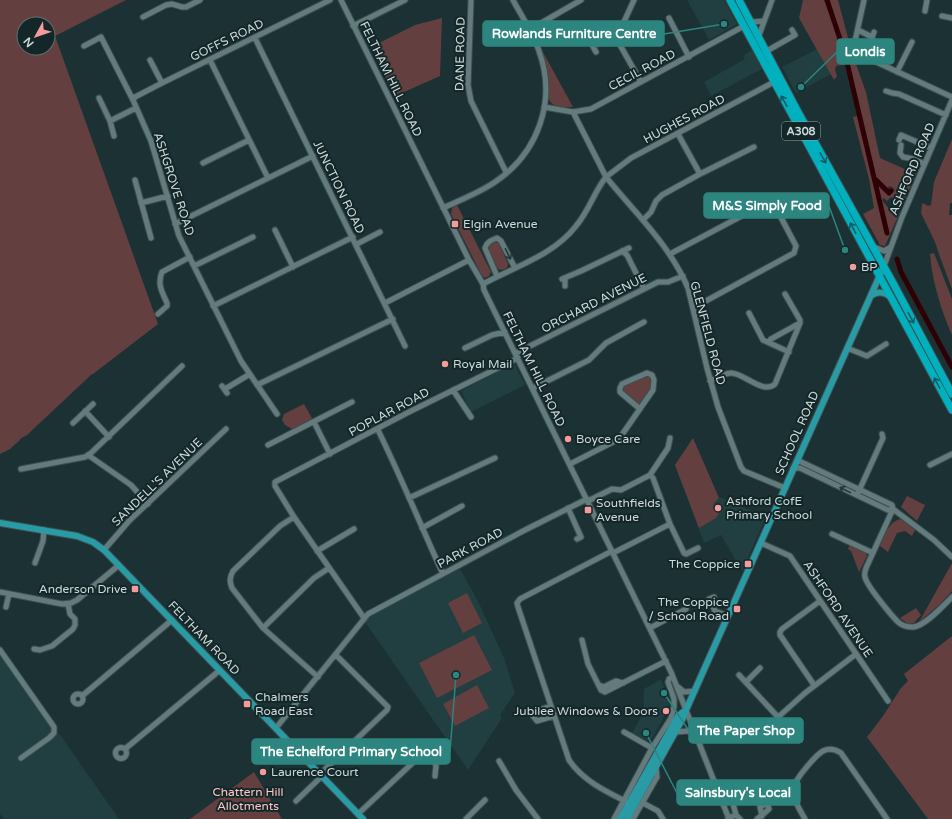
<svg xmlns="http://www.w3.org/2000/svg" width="952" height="819" font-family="'Varela Round',sans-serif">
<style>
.built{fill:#213e41}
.green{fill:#643f3f;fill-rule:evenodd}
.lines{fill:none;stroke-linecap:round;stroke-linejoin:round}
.canal{stroke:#2e0005;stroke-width:5}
.minor-casing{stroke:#3d4f51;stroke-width:7}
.major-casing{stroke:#3d4f51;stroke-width:8}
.highway-casing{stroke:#3d4f51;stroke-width:9}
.minor{stroke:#647b7d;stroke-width:5}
.major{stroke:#289ba4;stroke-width:6}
.highway{stroke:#00b0be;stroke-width:7}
.oneway{stroke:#0b5e65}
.oneway2{stroke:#23383a}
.poi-dot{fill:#f59b9c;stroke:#132729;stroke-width:1.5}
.labels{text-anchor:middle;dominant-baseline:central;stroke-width:4;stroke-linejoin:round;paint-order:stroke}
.shield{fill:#132729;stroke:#96a4a6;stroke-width:1}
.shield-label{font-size:11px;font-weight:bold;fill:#cedadb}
.street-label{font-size:12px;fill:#cedadb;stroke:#132729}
.poi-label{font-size:12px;fill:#cedadb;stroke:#132729;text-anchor:start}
.park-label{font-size:12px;fill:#fec6c5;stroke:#132729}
.leader{fill:none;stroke:#2c857e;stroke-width:1.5}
.callout-dot{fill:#2c857e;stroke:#132729;stroke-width:1.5}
.callout{fill:#2c857e;stroke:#2c857e;stroke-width:1.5}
.callout-label{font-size:13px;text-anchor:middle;font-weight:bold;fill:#fff}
</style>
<rect width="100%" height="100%" fill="#1c3133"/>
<path class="built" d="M687 0H724L737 24 709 40Z
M817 49 831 74 796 93 782 67Z
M752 50 762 69 711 96 704 82 745 59 743 56Z
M514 363 525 385 471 412 461 391Z
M693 438 719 498 720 497 766 517 742 571 721 535 704 543 675 465Z
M460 569 478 601 504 658 515 693 500 715 502 718 468 770 365 622 370 616Z
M0 655 50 726 61 736 119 819H4L0 814Z
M661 679 669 701 668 709 663 719 650 742 632 733 643 713 644 689Z"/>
<path class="green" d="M0 0H126L55 36 158 324 93 374H92L27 435 20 439V440L10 449 0 454ZM24 24H48V48H24Z
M803 0H824C834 21 839 42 845 64L836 66 835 70 837 76 834 80 799 18Z
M828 0H838L852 53 866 92 880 158 916 174 902 206 891 197 887 201 884 198 882 200 893 214H899L885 246 880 245 863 214 874 208 869 179 853 117 857 116 886 233 889 232 877 184 889 195 895 190 892 187 889 186 888 188 875 176 847 53Z
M442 18 440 76 395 96 371 47 415 25Z
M538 43 573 107C564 107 553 109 549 99 549 79 546 61 538 43Z
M952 139V203H950L949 215H952V289L940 257 935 242 921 213 922 204 923 203 928 206 931 205 934 182Z
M457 205 491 272 489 276 485 278 482 276 451 214 452 208Z
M495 242 499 243 508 264 507 268 502 270 498 269 488 249 490 245Z
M934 253 952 299V335C941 310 932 281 930 254Z
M645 375C659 379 648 401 639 405L624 393 623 387 625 385Z
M304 404 313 420 292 429 285 425 282 420 284 414Z
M693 438 719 498 714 503 713 507 720 511 716 518 699 528 675 465Z
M907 496 925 505 917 521 901 507Z
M902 519 915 530 912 536 905 531 897 533 888 552 880 546C885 535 889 520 902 519Z
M850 545 866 553 867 556 859 572 851 551 848 549Z
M952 563V591L940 604 919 622Z
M467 593 482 623 463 633 448 603Z
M916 608 921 615 914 623H907L900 618Z
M474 635 492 670 437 698 419 663Z
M952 636V819H928L867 737 883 716 901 688 908 681 904 674Z
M477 685 489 708 455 726 443 704Z
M254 772 282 819H190Z"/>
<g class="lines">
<path class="canal" d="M827 0 845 54 887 233
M875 179 889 193 891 191
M897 259 901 272 952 367"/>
<g class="minor-casing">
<path id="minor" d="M341 0 469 260 483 284 484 290 671 672 729 819
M471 0 468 85 471 101 506 172
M634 0 617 37 620 45 641 82
M864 0 855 41 856 48 859 54 952 97
M925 11 927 0
M942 16 952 18
M143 17 166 5 172 4 182 7H186L200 0
M669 18 689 57
M749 20 753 22 764 21
M353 26 405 0
M529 30 581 0
M858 30 872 37
M255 38 405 346
M758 38 772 0
M590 41 596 52
M871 41 874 32
M84 46 101 37 133 100 151 141 179 236 241 361 277 414
M593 46 614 37H617
M765 52 795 35 792 30
M150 60 162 83
M210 60 268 178
M897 72 912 42
M774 82 631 158 606 177C636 214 669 244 688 288L707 368 718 407 741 467 744 471 785 488
M886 91 892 93 899 94 946 115
M99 98 110 121 114 136
M133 100 135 97 162 83 330 0
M544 107 573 112 591 109 744 26
M110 121 136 108
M678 134 700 174
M899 140 901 135 931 148
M901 145 900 153 903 157 914 159 924 164
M203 163 249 140
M135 180 151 238
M141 203 168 196
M443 208C460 200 479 193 495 182 538 153 557 101 539 51 533 33 522 17 513 0
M644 219 651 212 656 201 662 195 700 174 754 147
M175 224 313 156
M275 230 293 267
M357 244 380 232
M874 247 884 251 891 247
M622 251 627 255 644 289
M670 254 766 203H771L775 206 796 246 794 253 693 308
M194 266 253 237
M884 266 902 217 952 100
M497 276 485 248C487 242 491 240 497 238L501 241 515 268
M562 279 581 271 629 248
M483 284C514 267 554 255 576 226 589 211 594 192 606 177L573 112
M565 286V278
M385 303 469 260
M213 306 353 237
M749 313 763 340 789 352
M158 314 167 306V303C162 292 157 284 162 272L190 257
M769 342 771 339 800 323
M465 348 492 335 505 332
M847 348 867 356 886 344
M516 353 658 282H668L683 276
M710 381C716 378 725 373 731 373 744 373 763 395 775 384L800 323V320L785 294
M257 385 393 319
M222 386 227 393
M533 388 589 360 606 343 644 322
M225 389 250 374
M453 390 471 417
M85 411 109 437
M314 422 330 454
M73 423 93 404
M378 430C401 477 421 526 443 574
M268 445 352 402
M88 455 131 485 148 504
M797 460 892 505 893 509 934 540 952 557
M570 464 619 439 653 390 654 380 652 375 647 373 622 384 620 388V392L640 409
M930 465 952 454
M793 468H800L888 510 893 509
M21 469 85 457 91 453 182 366
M650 475 653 478 670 524 684 553 686 554 698 548
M858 493 883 438 882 434
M409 498 495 458
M588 501 612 489 621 490 650 475 668 448 670 438
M568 508 581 537 577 539
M893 509 866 568C865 571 864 574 865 577 866 585 892 616 898 622 902 626 908 627 913 627 925 626 943 606 952 597
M294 517 280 526 233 571C230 577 229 581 232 588L263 628 318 677
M422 528 462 506
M832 534 873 553
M761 543 790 556 888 701
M104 550 129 521 226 429
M317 551 354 529
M612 551 520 599 517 603 518 607 569 760C583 781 607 792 629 803
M613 553 670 524
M35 563 43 541 44 530
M0 592 62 604 71 603 77 600 119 565
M714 597 709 599 715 611 728 616
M6 607 9 594
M364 618 294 517 275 486V482L407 413 518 358
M263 628 314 578 329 568
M650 628 686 609
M582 640 588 664 601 690 605 692 666 661
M34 649 40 650 52 646 73 629 75 625V619L70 614 68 604
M0 650 54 727V733L49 738 21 758
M739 675 778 717
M746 682 760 668
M599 685 604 687 616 681 623 683
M814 685 780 635V632L782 629 820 601
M678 687 684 692 695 691
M73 699a5 5 0 1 1 10 0a5 5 0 1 1-10 0Z
M82 696 172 620
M551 706 536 711 533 714V716L537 721 554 716
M276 728 368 614 525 530 587 499
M624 732 652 748
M676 732 688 731 695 733 714 730 748 736 757 734 766 728 805 693 856 654
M115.5 753a5.5 5.5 0 1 1 11 0a5.5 5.5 0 1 1-11 0Z
M125 749 220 670
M499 761 516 790 538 819
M320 774 387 710 388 707 336 655
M296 801 322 776
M643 803 658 811 663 819
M358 814 420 756C427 754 434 758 436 766 436 769 435 773 435 776
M736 815 732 800 737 798
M728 818 736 815 740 819
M466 819 485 800
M614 819 652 748 671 718 674 707V699L668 682 669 679 673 677
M633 819 657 777 656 767
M757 819C761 816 765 813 769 809L768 806 765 804 760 807 762 816
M805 819C800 810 792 799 794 787 795 779 816 755 823 751 829 748 835 749 841 753L887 819"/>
</g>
<g class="major-casing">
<path id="major" d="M872 295C878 291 885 292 891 297
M0 523 77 536 93 542 104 550 363 819
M620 819 678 716 686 710
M627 819 683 718 686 710 884 266"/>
</g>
<g class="highway-casing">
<path id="highway" d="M730 0 952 410
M739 0 798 112 893 283 952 394"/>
</g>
<use href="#minor" class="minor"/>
<use href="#major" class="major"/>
<use href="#highway" class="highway"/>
</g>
<defs><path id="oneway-shaft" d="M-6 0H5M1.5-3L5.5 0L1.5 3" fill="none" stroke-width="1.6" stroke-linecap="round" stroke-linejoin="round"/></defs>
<g class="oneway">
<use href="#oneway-shaft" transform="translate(784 101) rotate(-119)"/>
<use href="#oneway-shaft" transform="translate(823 158) rotate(61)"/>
<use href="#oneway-shaft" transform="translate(853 228) rotate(-118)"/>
<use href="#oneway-shaft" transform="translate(911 318) rotate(62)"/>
<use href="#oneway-shaft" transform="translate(937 383) rotate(-118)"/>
</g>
<g class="oneway2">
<use href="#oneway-shaft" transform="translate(508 254) rotate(64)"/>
<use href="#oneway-shaft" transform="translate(845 490) rotate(-154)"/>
</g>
<g class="poi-dot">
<rect x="451" y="220" width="8" height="8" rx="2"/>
<circle cx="853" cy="267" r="4"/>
<circle cx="445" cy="364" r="4"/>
<circle cx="568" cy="439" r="4"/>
<circle cx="718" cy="508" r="4"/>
<rect x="584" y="506" width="8" height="8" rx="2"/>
<rect x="744" y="560" width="8" height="8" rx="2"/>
<rect x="131" y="585" width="8" height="8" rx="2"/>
<rect x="733" y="605" width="8" height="8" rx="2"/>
<rect x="243" y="700" width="8" height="8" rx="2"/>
<circle cx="666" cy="711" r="4"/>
<circle cx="263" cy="772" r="4"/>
</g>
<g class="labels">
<rect class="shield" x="782" y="122" width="38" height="18" rx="3"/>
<g class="shield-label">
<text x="801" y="131">A308</text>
</g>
<g class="street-label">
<text transform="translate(227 40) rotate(-26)">GOFFS ROAD</text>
<text transform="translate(460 54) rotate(-89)">DANE ROAD</text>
<text transform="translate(642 70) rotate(-28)">CECIL ROAD</text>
<text transform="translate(391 79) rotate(64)">FELTHAM HILL ROAD</text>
<text transform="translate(684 119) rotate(-28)">HUGHES ROAD</text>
<text transform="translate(912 169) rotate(-67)">ASHFORD ROAD</text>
<text transform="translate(174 184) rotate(72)">ASHGROVE ROAD</text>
<text transform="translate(339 187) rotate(64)">JUNCTION ROAD</text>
<text transform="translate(594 303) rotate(-27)">ORCHARD AVENUE</text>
<text transform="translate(708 333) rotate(75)">GLENFIELD ROAD</text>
<text transform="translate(534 369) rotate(64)">FELTHAM HILL ROAD</text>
<text transform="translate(389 412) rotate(-28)">POPLAR ROAD</text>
<text transform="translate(797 433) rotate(-66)">SCHOOL ROAD</text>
<text transform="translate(157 482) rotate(-44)">SANDELL'S AVENUE</text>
<text transform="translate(470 548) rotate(-28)">PARK ROAD</text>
<text transform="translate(838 609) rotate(56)">ASHFORD AVENUE</text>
<text transform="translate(204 638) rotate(46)">FELTHAM ROAD</text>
</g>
<g class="poi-label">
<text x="463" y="224">Elgin Avenue</text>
<text x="861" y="267">BP</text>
<text x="453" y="364">Royal Mail</text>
<text x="576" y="439">Boyce Care</text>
<text x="726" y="501">Ashford CofE<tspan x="726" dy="14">Primary School</tspan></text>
<text x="596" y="503">Southfields<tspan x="596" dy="14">Avenue</tspan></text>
<text x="740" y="564" text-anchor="end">The Coppice</text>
<text x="127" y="589" text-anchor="end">Anderson Drive</text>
<text x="729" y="602" text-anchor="end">The Coppice<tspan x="729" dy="14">/ School Road</tspan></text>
<text x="255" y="697">Chalmers<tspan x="255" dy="14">Road East</tspan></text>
<text x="658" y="711" text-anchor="end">Jubilee Windows &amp; Doors</text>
<text x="271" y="772">Laurence Court</text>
</g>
<g class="park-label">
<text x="248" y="792">Chattern Hill<tspan x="248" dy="14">Allotments</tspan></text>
</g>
</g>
<path class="leader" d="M724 24L664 34M801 87L837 52M845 250L829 206M664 693L689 731M456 675L450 752M646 733L677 793"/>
<g class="callout-dot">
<circle cx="724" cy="24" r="4"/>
<circle cx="801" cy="87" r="4"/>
<circle cx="845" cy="250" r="4"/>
<circle cx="664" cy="693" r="4"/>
<circle cx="456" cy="675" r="4"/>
<circle cx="646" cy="733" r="4"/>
</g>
<g class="callout">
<rect x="483" y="21" width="181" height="25" rx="4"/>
<rect x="837" y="39" width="57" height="25" rx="4"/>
<rect x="704" y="193" width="125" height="25" rx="4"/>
<rect x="689" y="718" width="114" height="25" rx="4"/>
<rect x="252" y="739" width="198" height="25" rx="4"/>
<rect x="677" y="780" width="123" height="25" rx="4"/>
</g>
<g class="callout-label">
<text x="574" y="38">Rowlands Furniture Centre</text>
<text x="865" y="56">Londis</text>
<text x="767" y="210">M&amp;S Simply Food</text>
<text x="746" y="735">The Paper Shop</text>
<text x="351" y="756">The Echelford Primary School</text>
<text x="738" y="797">Sainsbury's Local</text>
</g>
<g transform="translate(36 36) rotate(230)"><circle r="19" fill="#132729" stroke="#5e6f70"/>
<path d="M0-3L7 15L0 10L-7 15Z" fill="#f59b9c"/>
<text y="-6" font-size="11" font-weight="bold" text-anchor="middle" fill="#cedadb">N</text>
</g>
</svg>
